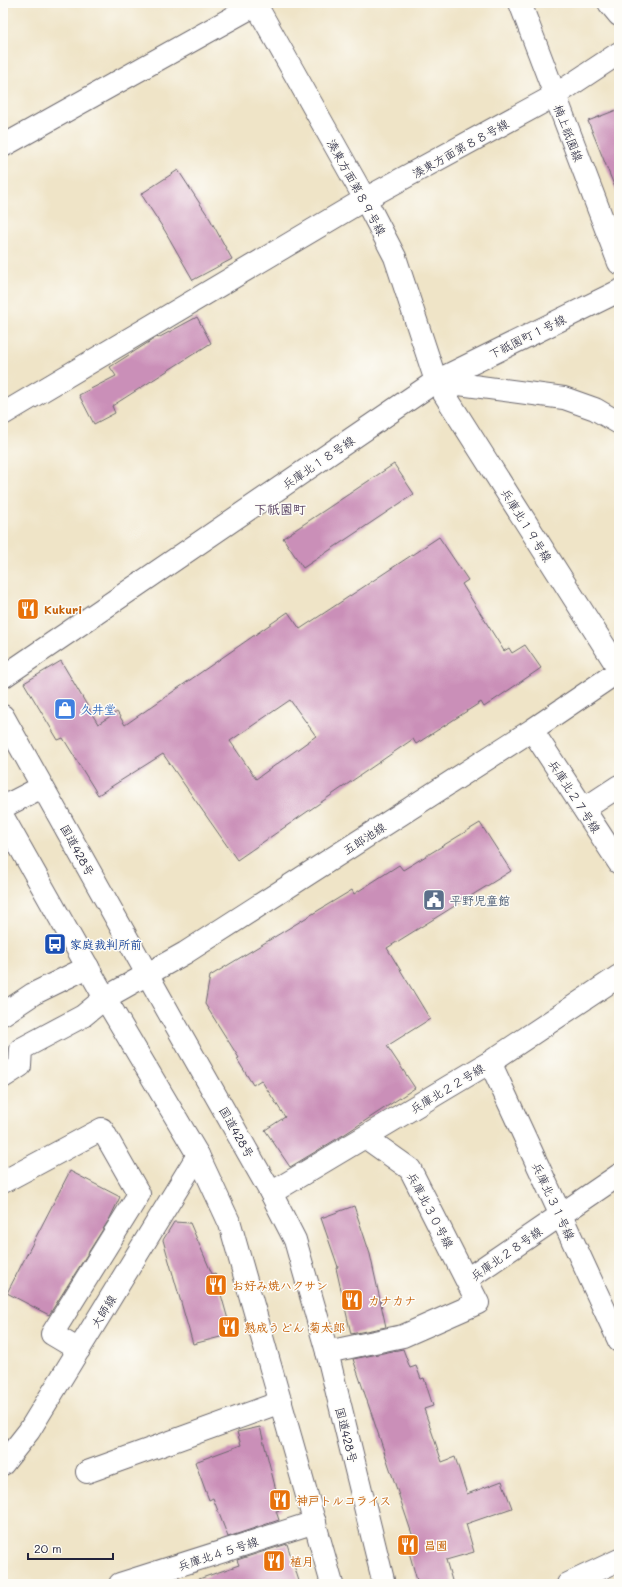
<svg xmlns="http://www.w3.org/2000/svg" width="622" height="1587" font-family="Mali,'Klee One',sans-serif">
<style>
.building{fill:#ca8fb8;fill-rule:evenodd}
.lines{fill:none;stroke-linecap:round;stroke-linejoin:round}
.minor-casing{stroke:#6a666c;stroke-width:24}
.highway-casing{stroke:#6a666c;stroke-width:24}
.minor{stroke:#fff;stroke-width:22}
.highway{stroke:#fff;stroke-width:22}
.labels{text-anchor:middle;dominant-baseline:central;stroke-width:3;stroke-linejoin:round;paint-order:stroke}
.street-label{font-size:12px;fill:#22223b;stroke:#fdfcf7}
.food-label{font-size:12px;font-weight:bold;fill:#c56008;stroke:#fdfcf7;text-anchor:start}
.shop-label{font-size:12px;font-weight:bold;fill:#366cbe;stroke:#fdfcf7;text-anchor:start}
.service-label{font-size:12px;font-weight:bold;fill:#4e5e75;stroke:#fdfcf7;text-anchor:start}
.transit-label{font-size:12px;font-weight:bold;fill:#164399;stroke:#fdfcf7;text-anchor:start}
.neighbourhood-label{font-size:13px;font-weight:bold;fill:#5d4867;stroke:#fdfcf7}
</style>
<rect width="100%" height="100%" fill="#fdfcf7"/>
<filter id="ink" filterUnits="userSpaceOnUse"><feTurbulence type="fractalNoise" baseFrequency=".025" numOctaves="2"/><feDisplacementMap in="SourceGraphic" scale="8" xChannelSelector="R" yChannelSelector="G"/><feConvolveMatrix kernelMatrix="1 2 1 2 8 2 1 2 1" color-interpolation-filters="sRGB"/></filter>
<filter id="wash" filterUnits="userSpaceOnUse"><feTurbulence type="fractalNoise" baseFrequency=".012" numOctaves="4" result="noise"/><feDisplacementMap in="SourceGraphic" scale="16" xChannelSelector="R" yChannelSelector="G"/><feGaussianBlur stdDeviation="0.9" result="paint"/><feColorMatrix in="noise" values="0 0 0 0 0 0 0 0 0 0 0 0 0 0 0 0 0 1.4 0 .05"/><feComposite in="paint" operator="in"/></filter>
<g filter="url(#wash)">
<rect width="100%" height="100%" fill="#efe4c7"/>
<g id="blocks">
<path class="building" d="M619 109V195H618L588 121Z
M178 170 210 219 232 259 193 280 165 231 141 194Z
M197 317 211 343 112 406 115 413 94 424 79 395 116 376 110 367 157 337 158 338Z
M394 464 414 494 303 568 283 538Z
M439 537 468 580 462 584 504 651 509 648 512 653 525 645 541 668 484 707 481 702 416 744 413 739 237 860 163 754 98 795 63 738 58 740 24 683 61 661 98 724 117 712 125 725 288 612 300 629ZM290 700 316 736 256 779 230 741Z
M480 823 511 871 387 948 430 1019 387 1046 415 1088 345 1134 290 1167 265 1130 285 1117 261 1080 253 1085 237 1059 239 1058 205 1004 210 976 352 890 354 894 399 865 403 870Z
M70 1171 120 1197 110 1218 49 1315 7 1293Z
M354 1206 370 1254 386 1327 351 1334 336 1268 338 1267 321 1218Z
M174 1222 190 1223 212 1274 215 1273 232 1334 193 1344 163 1240Z
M403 1349 410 1368 416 1366 421 1379 424 1378 433 1406 424 1409 442 1462 455 1457 467 1494 502 1481 512 1508 466 1524 474 1552 446 1560 453 1584H418L407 1545 415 1543 353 1359Z
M260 1427 281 1510 276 1511 279 1520 228 1537 213 1498 209 1500 195 1462 241 1445 237 1432Z
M287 1544 300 1584H196V1580L239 1565 237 1560Z"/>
</g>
</g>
<g filter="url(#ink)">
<use href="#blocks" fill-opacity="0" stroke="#6a666c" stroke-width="1"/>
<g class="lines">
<g class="minor-casing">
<path id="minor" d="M255 3 365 199 395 257 436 381 619 669
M520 3 619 263
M609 3 619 15
M3 146 259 3
M436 381 564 398 595 409 619 423
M3 414 365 199 554 96 619 53
M3 677 436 381 619 291
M532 730 619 863
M3 807 42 787
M584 809 619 786
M3 1014 33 994 88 967
M490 1062 619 1341
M3 1077 20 1066 21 1049 83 1016 105 998 185 953 532 730 619 671
M3 1182 102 1129 139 1194 52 1334 79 1350
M271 1193 490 1062 619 976
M467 1279 619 1175
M327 1352 403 1336 478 1303 410 1169 365 1137
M3 1464 29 1431 198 1155
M87 1472 281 1402
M120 1584 315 1522
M568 1584 619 1560"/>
</g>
<g class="highway-casing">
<path id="highway" d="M3 716 174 1022 271 1193 295 1240 327 1352 384 1584
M3 817 105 998 198 1155 230 1224 332 1584"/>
</g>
<use href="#minor" class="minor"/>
<use href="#highway" class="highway"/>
</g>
</g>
<defs>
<g id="restaurant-square" transform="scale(1.15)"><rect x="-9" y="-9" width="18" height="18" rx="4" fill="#e8710a" stroke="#fdfcf7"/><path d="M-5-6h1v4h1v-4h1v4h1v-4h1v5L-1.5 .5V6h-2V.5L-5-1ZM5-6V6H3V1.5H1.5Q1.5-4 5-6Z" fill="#fff"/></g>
<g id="shop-square" transform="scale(1.15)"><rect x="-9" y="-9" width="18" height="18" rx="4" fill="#3f7fe0" stroke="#fdfcf7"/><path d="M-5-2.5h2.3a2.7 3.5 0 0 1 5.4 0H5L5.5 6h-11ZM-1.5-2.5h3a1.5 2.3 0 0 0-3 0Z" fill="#fff"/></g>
<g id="civic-square" transform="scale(1.15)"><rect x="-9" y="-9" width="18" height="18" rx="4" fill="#5c6f8a" stroke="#fdfcf7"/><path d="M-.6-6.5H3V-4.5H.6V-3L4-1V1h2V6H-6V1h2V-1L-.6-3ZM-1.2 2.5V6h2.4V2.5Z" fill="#fff"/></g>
<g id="bus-square" transform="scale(1.15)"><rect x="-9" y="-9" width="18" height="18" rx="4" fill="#1a4fb4" stroke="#fdfcf7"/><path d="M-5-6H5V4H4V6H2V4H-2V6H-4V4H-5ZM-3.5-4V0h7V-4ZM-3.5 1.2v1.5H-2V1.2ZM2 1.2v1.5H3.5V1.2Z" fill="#fff"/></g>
</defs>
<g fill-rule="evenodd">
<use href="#restaurant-square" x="28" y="609"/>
<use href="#shop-square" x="65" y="709"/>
<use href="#civic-square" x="434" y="900"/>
<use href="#bus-square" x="55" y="944"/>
<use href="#restaurant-square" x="216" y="1285"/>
<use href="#restaurant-square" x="352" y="1300"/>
<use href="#restaurant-square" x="229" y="1327"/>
<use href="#restaurant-square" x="280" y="1500"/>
<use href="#restaurant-square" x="408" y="1545"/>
<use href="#restaurant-square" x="274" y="1561"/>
</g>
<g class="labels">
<g class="street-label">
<text transform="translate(569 133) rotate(69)">楠上祇園線</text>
<text transform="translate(460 148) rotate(-29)">湊東方面第８８号線</text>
<text transform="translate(357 187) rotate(61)">湊東方面第８９号線</text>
<text transform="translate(527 336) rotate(-26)">下祇園町１号線</text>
<text transform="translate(318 462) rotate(-34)">兵庫北１８号線</text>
<text transform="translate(527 525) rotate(58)">兵庫北１９号線</text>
<text transform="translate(575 796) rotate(57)">兵庫北２７号線</text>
<text transform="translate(364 838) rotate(-33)">五郎池線</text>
<text transform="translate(78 850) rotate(61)">国道428号</text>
<text transform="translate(447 1088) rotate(-31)">兵庫北２２号線</text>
<text transform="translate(237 1132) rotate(60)">国道428号</text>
<text transform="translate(554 1201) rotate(65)">兵庫北３１号線</text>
<text transform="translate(431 1210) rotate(62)">兵庫北３０号線</text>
<text transform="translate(506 1253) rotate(-35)">兵庫北２８号線</text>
<text transform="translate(103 1311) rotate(-58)">大師線</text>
<text transform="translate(347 1435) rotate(76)">国道428号</text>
<text transform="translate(218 1553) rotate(-18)">兵庫北４５号線</text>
</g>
<g class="food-label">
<text x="44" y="609">Kukuri</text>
<text x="232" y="1285">お好み焼ハクサン</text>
<text x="368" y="1300">カナカナ</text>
<text x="244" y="1327">熟成うどん 菊太郎</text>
<text x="296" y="1500">神戸トルコライス</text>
<text x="424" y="1545">昌園</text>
<text x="290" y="1561">植月</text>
</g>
<g class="shop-label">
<text x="80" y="709">久井堂</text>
</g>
<g class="service-label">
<text x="450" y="900">平野児童館</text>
</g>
<g class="transit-label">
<text x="70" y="944">家庭裁判所前</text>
</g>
<g class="neighbourhood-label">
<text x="280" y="508">下祇園町</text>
</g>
</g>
<rect width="622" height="1587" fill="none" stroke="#fdfcf7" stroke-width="16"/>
<path d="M28 1553v6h85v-6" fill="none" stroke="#22223b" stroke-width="2"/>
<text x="34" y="1553" font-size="12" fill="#22223b" stroke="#fdfcf7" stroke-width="3" paint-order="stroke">20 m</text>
</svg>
